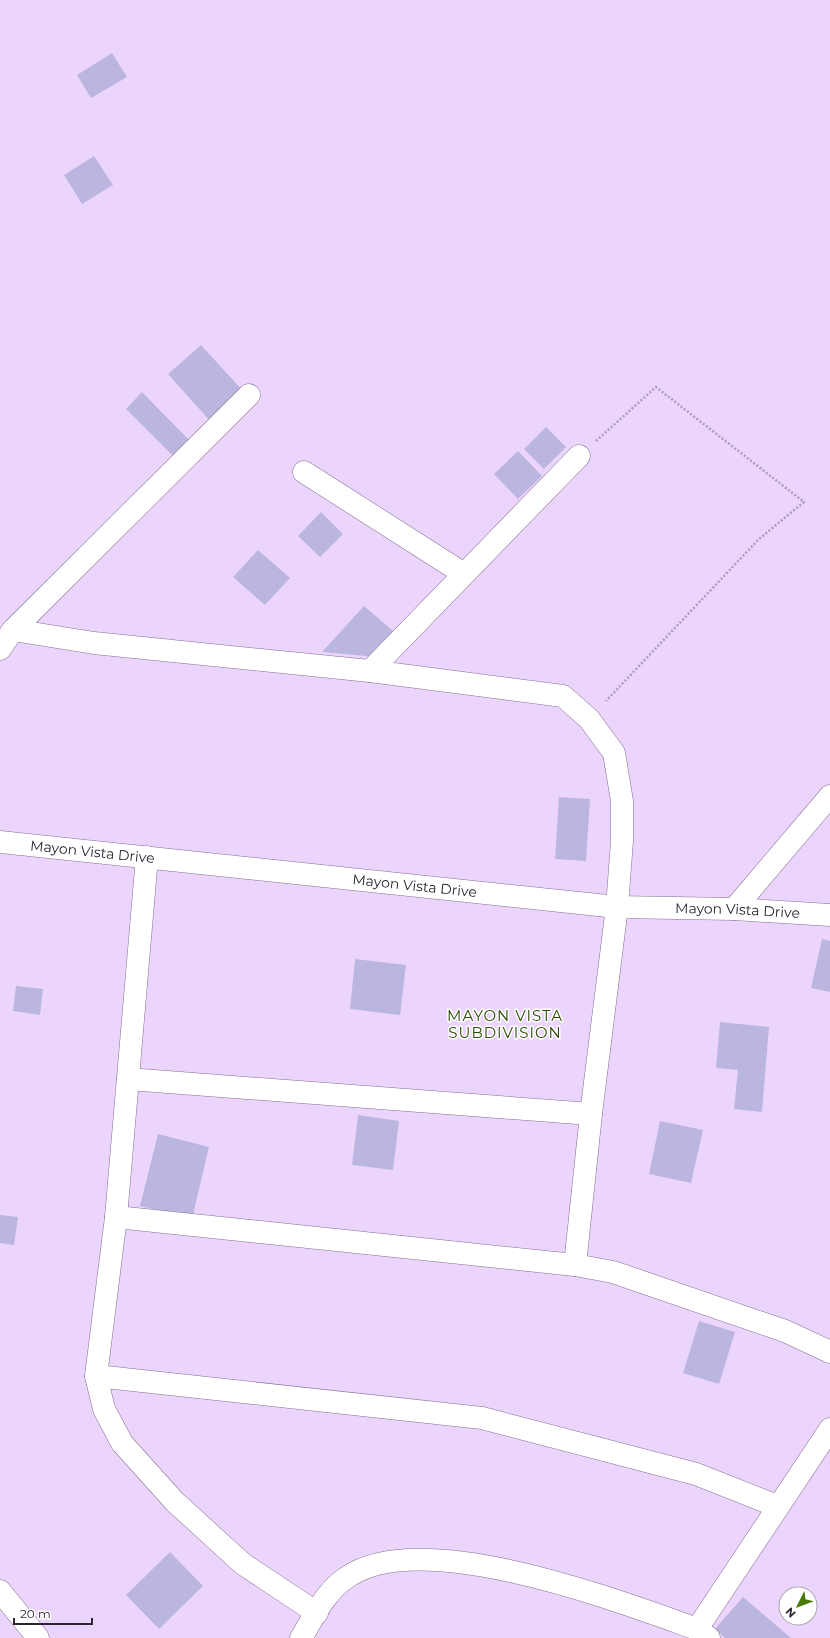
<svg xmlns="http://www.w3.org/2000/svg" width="830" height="1638" font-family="Montserrat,sans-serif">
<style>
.building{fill:#bbb6df}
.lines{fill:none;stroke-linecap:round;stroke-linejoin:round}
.minor-casing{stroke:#846f92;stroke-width:23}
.path{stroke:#ae9bbb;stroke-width:2.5;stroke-dasharray:2 2;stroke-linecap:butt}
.minor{stroke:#fff;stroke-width:22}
.labels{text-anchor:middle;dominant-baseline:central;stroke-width:3;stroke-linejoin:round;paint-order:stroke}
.street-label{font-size:14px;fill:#2d2433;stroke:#fff}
.neighbourhood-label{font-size:15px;letter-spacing:1px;fill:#2d4b04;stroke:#fff}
</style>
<rect width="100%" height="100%" fill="#ecd5fd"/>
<path class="building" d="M112 53 127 77 91 98 77 75Z
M94 156 113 185 82 204 64 175Z
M201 345 244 392 211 422 168 374Z
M142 392 192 443 176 459 126 409Z
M546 427 566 447 544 469 524 449Z
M518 451 542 476 518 499 494 474Z
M321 512 343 534 320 557 298 536Z
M258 550 290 578 265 605 233 577Z
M364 606 399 636 377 657 322 652Z
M559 797 590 799 586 861 555 859Z
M822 939 830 941V992L811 988Z
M355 959 406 965 400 1015 350 1009Z
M16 986 43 989 40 1015 13 1011Z
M720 1022 769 1027 762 1112 734 1109 738 1070 716 1068Z
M358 1115 399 1121 393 1170 352 1165Z
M660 1121 703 1130 691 1183 649 1174Z
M158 1134 209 1147 192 1219 140 1206Z
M0 1215 18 1217 14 1245 0 1243Z
M699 1321 735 1332 719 1384 683 1373Z
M170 1552 203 1586 159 1629 126 1595Z
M743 1597 791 1638H725L715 1629Z"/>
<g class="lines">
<g class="minor-casing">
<g id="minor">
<path d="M304 472 464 574"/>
<path d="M13 630 94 643 370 671 563 696 589 719 614 753 622 801V841L617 907 591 1114 575 1265"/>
<path d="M0 649 13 630 249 395"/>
<path d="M370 671 579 456"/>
<path id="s1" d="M0 842 617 907 734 909 830 915"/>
<path d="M147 857 116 1217 96 1376 104 1409 122 1443 175 1502 243 1564 317 1613"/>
<path d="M734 909 830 796"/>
<path d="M128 1079 591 1114"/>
<path d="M116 1217 575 1265 613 1272 785 1331 830 1352"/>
<path d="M96 1376 482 1418 696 1474 777 1506"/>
<path d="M0 1591 38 1638"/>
<path d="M697 1629 830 1429"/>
<path d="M301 1638C314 1617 325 1592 346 1578 420 1525 618 1601 697 1629L709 1638"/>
</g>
</g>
<path class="path" d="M596 441 656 387 804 502 759 539 606 701"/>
<use href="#minor" class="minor"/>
</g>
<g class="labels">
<g class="street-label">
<text stroke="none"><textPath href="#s1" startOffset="93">Mayon Vista Drive</textPath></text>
<text stroke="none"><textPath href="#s1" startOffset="417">Mayon Vista Drive</textPath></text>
<text stroke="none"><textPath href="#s1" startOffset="741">Mayon Vista Drive</textPath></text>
</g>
<g class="neighbourhood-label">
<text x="505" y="1015">MAYON VISTA<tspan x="505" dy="17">SUBDIVISION</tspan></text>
</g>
</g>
<g transform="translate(798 1606) rotate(228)"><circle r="19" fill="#ffffff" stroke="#aba7ad"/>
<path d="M0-3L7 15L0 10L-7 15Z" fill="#497900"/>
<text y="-6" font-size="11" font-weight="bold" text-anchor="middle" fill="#2d2433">N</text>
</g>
<path d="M14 1618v6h78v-6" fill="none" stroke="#2d2433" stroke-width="2"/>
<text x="20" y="1618" font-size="12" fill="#2d2433" stroke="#ffffff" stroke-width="3" paint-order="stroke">20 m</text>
</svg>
